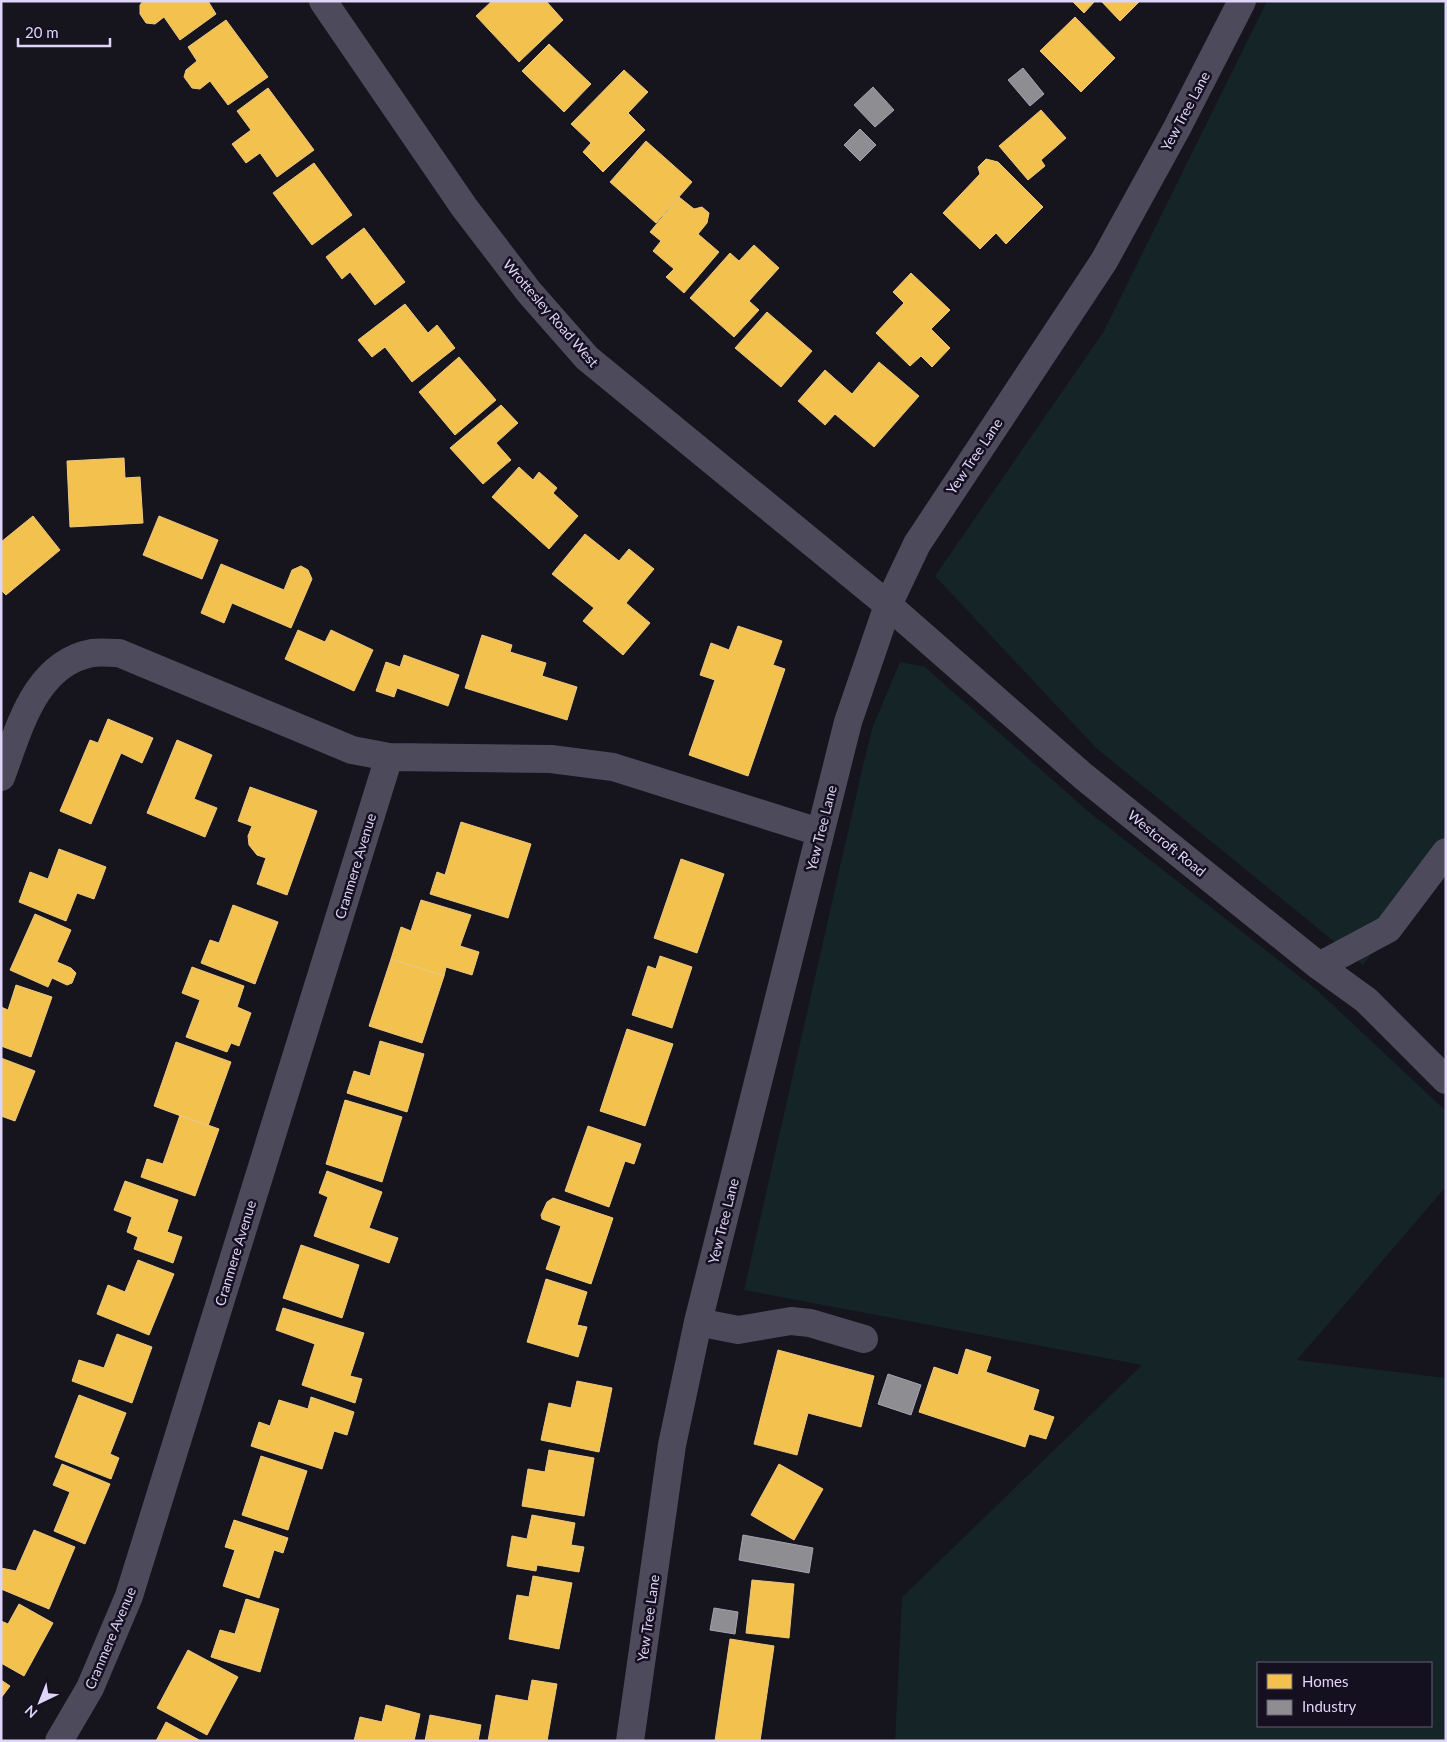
<svg xmlns="http://www.w3.org/2000/svg" width="1447" height="1742" font-family="Lato,sans-serif">
<style>
.green{fill:#142427;fill-rule:evenodd}
.homes{fill:#f2c14e;stroke:#ecc781}
.industry{fill:#8d8d92;stroke:#a6a3b1}
.lines{fill:none;stroke-linecap:round;stroke-linejoin:round}
.minor{stroke:#4d4a5c;stroke-width:28}
.labels{text-anchor:middle;dominant-baseline:central;stroke-width:5;stroke-linejoin:round;paint-order:stroke}
.street-label{font-size:14px;fill:#dfd5f9;stroke:#151020}
</style>
<rect width="100%" height="100%" fill="#16141c"/>
<path class="green" d="M1267 1H1446V856L1363 965 1096 748 935 576 1104 331Z
M900 662 925 667 1089 812 1318 991 1446 1111V1187L1297 1360 1446 1378V1741H895L902 1597 1142 1365 744 1290 864 761 873 726ZM1258 1663H1431V1726H1258Z"/>
<path class="homes" d="M143 1H208L216 14 180 40 164 17 155 24 146 23 140 14V5Z
M492 1H546L563 20 519 62 476 16Z
M1072 1H1095L1084 13Z
M1101 1H1140L1120 21Z
M1075 17 1115 58 1081 92 1040 51Z
M226 20 268 77 228 105 210 81 200 89 192 88 184 77 186 70 197 61 188 47Z
M549 44 591 84 564 112 522 71Z
M624 70 648 92 628 113 645 130 603 172 583 152 591 143 571 124Z
M268 88 314 150 277 177 260 153 246 163 232 144 251 130 237 111Z
M1041 110 1066 138 1041 160 1045 166 1028 180 999 146Z
M646 141 692 182 656 223 610 182Z
M986 159 998 162 1043 207 1006 244 996 233 980 249 943 213 980 174 978 167Z
M314 163 352 215 312 245 273 193Z
M679 197 694 209 702 207 709 213 707 223 698 234 719 252 684 293 666 277 674 269 653 251 661 241 650 232Z
M364 228 405 282 375 305 350 272 342 279 326 257Z
M754 245 779 268 749 301 759 310 734 337 690 298 730 253 739 261Z
M911 273 950 310 931 329 950 348 932 367 921 356 910 366 876 333 904 303 893 292Z
M405 304 428 333 437 325 455 348 412 382 385 347 372 357 358 340Z
M767 312 812 351 781 387 735 348Z
M459 357 496 400 455 435 419 392Z
M879 362 919 396 874 447 835 414 825 425 798 401 825 370 852 394Z
M501 405 518 423 496 443 511 460 483 484 450 448Z
M124 458 125 478 140 477 143 523 70 527 67 461Z
M519 467 533 480 539 472 557 488 553 493 578 516 549 549 492 497Z
M33 516 60 550 6 595 1 590V542Z
M159 516 218 540 202 579 143 555Z
M585 534 619 561 629 549 654 569 626 603 650 623 623 655 583 621 594 608 552 574Z
M221 564 284 590 292 570 301 566 308 570 312 579 291 628 232 603 224 623 201 613Z
M738 626 782 641 773 665 785 669 748 776 689 755 715 680 700 675 711 643 729 650Z
M298 630 325 642 331 630 373 650 354 691 285 659Z
M482 635 512 645 510 652 546 663 542 676 577 687 567 720 465 688Z
M404 655 459 675 448 706 397 688 394 697 376 691 386 662 400 667Z
M108 719 153 738 142 763 121 753 91 824 60 811 90 740 98 743Z
M177 740 212 755 194 799 217 808 205 837 147 813Z
M250 787 317 811 287 895 257 884 266 858 257 855 249 845 248 836 252 826 238 821Z
M461 822 531 844 508 918 430 894 437 872 445 875Z
M59 849 106 867 94 899 77 893 66 921 19 902 30 872 48 879Z
M681 859 724 874 697 953 654 938Z
M421 900 471 915 460 946 479 952 472 975 446 967 444 976 391 959 401 927 411 931Z
M233 905 278 922 255 984 201 963 210 940 219 943Z
M35 914 71 930 57 962 71 968 76 973 72 983 67 985 52 978 48 987 10 970Z
M660 956 692 967 672 1028 632 1015 648 966 656 969Z
M391 959 444 976 422 1043 369 1026Z
M192 967 244 986 237 1007 251 1013 239 1046 231 1043 227 1052 186 1037 200 1000 182 993Z
M16 985 52 997 31 1057 1 1046V1007L8 1010Z
M627 1029 673 1044 645 1126 600 1111Z
M380 1041 424 1054 407 1112 347 1093 354 1071 370 1076Z
M176 1042 231 1062 208 1126 154 1106Z
M1 1058 35 1071 15 1121 1 1116Z
M345 1100 402 1117 382 1182 326 1164Z
M180 1115 219 1129 195 1196 141 1177 147 1159 163 1164Z
M588 1126 641 1144 634 1164 625 1161 609 1207 565 1191Z
M327 1171 382 1192 369 1228 398 1238 389 1263 314 1236 328 1197 319 1193Z
M125 1181 178 1200 167 1232 182 1237 173 1263 134 1249 138 1237 127 1232 132 1217 114 1210Z
M553 1198 613 1218 591 1284 546 1269 561 1226 542 1219 541 1215 547 1202Z
M301 1245 359 1265 342 1318 283 1298Z
M138 1260 174 1274 149 1335 97 1314 108 1285 125 1292Z
M546 1279 587 1292 577 1325 587 1327 578 1357 527 1342Z
M283 1308 364 1333 350 1376 362 1379 355 1403 302 1385 315 1344 276 1330Z
M117 1334 152 1347 132 1403 72 1381 79 1360 104 1368Z
M966 1349 991 1357 986 1372 1039 1390 1033 1410 1054 1417 1046 1439 1029 1434 1025 1447 919 1412 934 1367 958 1375Z
M778 1350 874 1376 861 1427 808 1413 797 1455 754 1444Z
M577 1381 612 1388 599 1452 541 1440 549 1403 571 1408Z
M79 1395 126 1413 110 1454 119 1458 111 1479 55 1457Z
M311 1397 354 1412 347 1435 334 1431 322 1469 251 1446 259 1422 270 1426 279 1400 308 1409Z
M549 1450 594 1458 584 1516 522 1506 528 1469 545 1472Z
M261 1456 307 1471 288 1530 242 1515Z
M62 1464 110 1484 85 1544 54 1531 70 1492 53 1485Z
M779 1464 823 1489 794 1540 751 1515Z
M532 1515 575 1523 571 1545 584 1547 579 1572 537 1565 536 1571 507 1566 512 1536 527 1539Z
M234 1520 288 1538 283 1553 274 1550 259 1598 223 1586 235 1550 225 1547Z
M34 1530 75 1547 49 1609 1 1589V1568L16 1571Z
M533 1576 572 1583 559 1649 509 1639 517 1595 529 1597Z
M752 1580 794 1584 789 1638 746 1633Z
M246 1599 279 1609 260 1672 211 1657 220 1630 235 1634Z
M19 1604 53 1623 24 1676 1 1663V1621L8 1624Z
M730 1639 774 1646 760 1741H715Z
M188 1650 238 1677 207 1735 157 1708Z
M1 1680 10 1686 1 1698Z
M532 1680 557 1684 547 1741H488L496 1695 528 1701Z
M386 1705 420 1714 414 1741H354L360 1717 382 1722Z
M430 1715 481 1725 478 1741H425Z
M166 1722 201 1741H156Z"/>
<path class="industry" d="M1023 68 1044 94 1030 106 1008 80Z
M873 87 894 110 875 127 854 105Z
M860 129 876 145 860 161 844 145Z
M888 1374 921 1385 911 1415 878 1404Z
M743 1535 813 1548 809 1573 739 1560Z
M714 1608 738 1612 735 1634 710 1630Z"/>
<g class="lines">
<path class="minor" d="M323 1 464 207 529 292 587 358 888 605 1083 776 1319 966 1366 1000 1446 1080
M1 777C19 730 34 664 92 653 100 652 110 653 119 653L352 750 389 757 551 759 613 767 819 832
M1319 966 1388 929 1446 852
M698 1322 738 1330 791 1321 810 1323 864 1339
M59 1741 90 1688 129 1596 389 757
M630 1741 672 1445 698 1322 848 722 888 605 917 544 1104 261 1177 128 1242 1"/>
</g>
<g class="labels">
<g class="street-label">
<text transform="translate(1185 111) rotate(-62)">Yew Tree Lane</text>
<text transform="translate(551 313) rotate(49)">Wrottesley Road West</text>
<text transform="translate(974 456) rotate(-56)">Yew Tree Lane</text>
<text transform="translate(821 828) rotate(-76)">Yew Tree Lane</text>
<text transform="translate(1167 843) rotate(39)">Westcroft Road</text>
<text transform="translate(355 866) rotate(-73)">Cranmere Avenue</text>
<text transform="translate(723 1221) rotate(-76)">Yew Tree Lane</text>
<text transform="translate(235 1253) rotate(-73)">Cranmere Avenue</text>
<text transform="translate(648 1618) rotate(-82)">Yew Tree Lane</text>
<text transform="translate(110 1638) rotate(-67)">Cranmere Avenue</text>
</g>
</g>
<rect width="1447" height="1742" fill="none" stroke="#dfd5f9" stroke-width="5"/>
<rect x="1257" y="1662" width="175" height="65" fill="#151020" stroke="#665f77"/>
<rect x="1267" y="1674" width="25" height="15" fill="#f2c14e" stroke="#665f77"/>
<text x="1302" y="1687" font-size="15" fill="#dfd5f9">Homes</text>
<rect x="1267" y="1700" width="25" height="15" fill="#8d8d92" stroke="#665f77"/>
<text x="1302" y="1712" font-size="15" fill="#dfd5f9">Industry</text>
<g transform="translate(40 1702) rotate(223)" stroke="#151020" stroke-width="4" paint-order="stroke">
<path d="M0-4L9 19L0 12L-9 19Z" fill="#dfd5f9"/>
<text y="-8" font-size="14" font-weight="bold" text-anchor="middle" fill="#dfd5f9">N</text>
</g>
<path d="M18 38v8h92v-8" fill="none" stroke="#dfd5f9" stroke-width="2.5"/>
<text x="25" y="38" font-size="15" fill="#dfd5f9" stroke="#151020" stroke-width="4" paint-order="stroke">20 m</text>
</svg>
